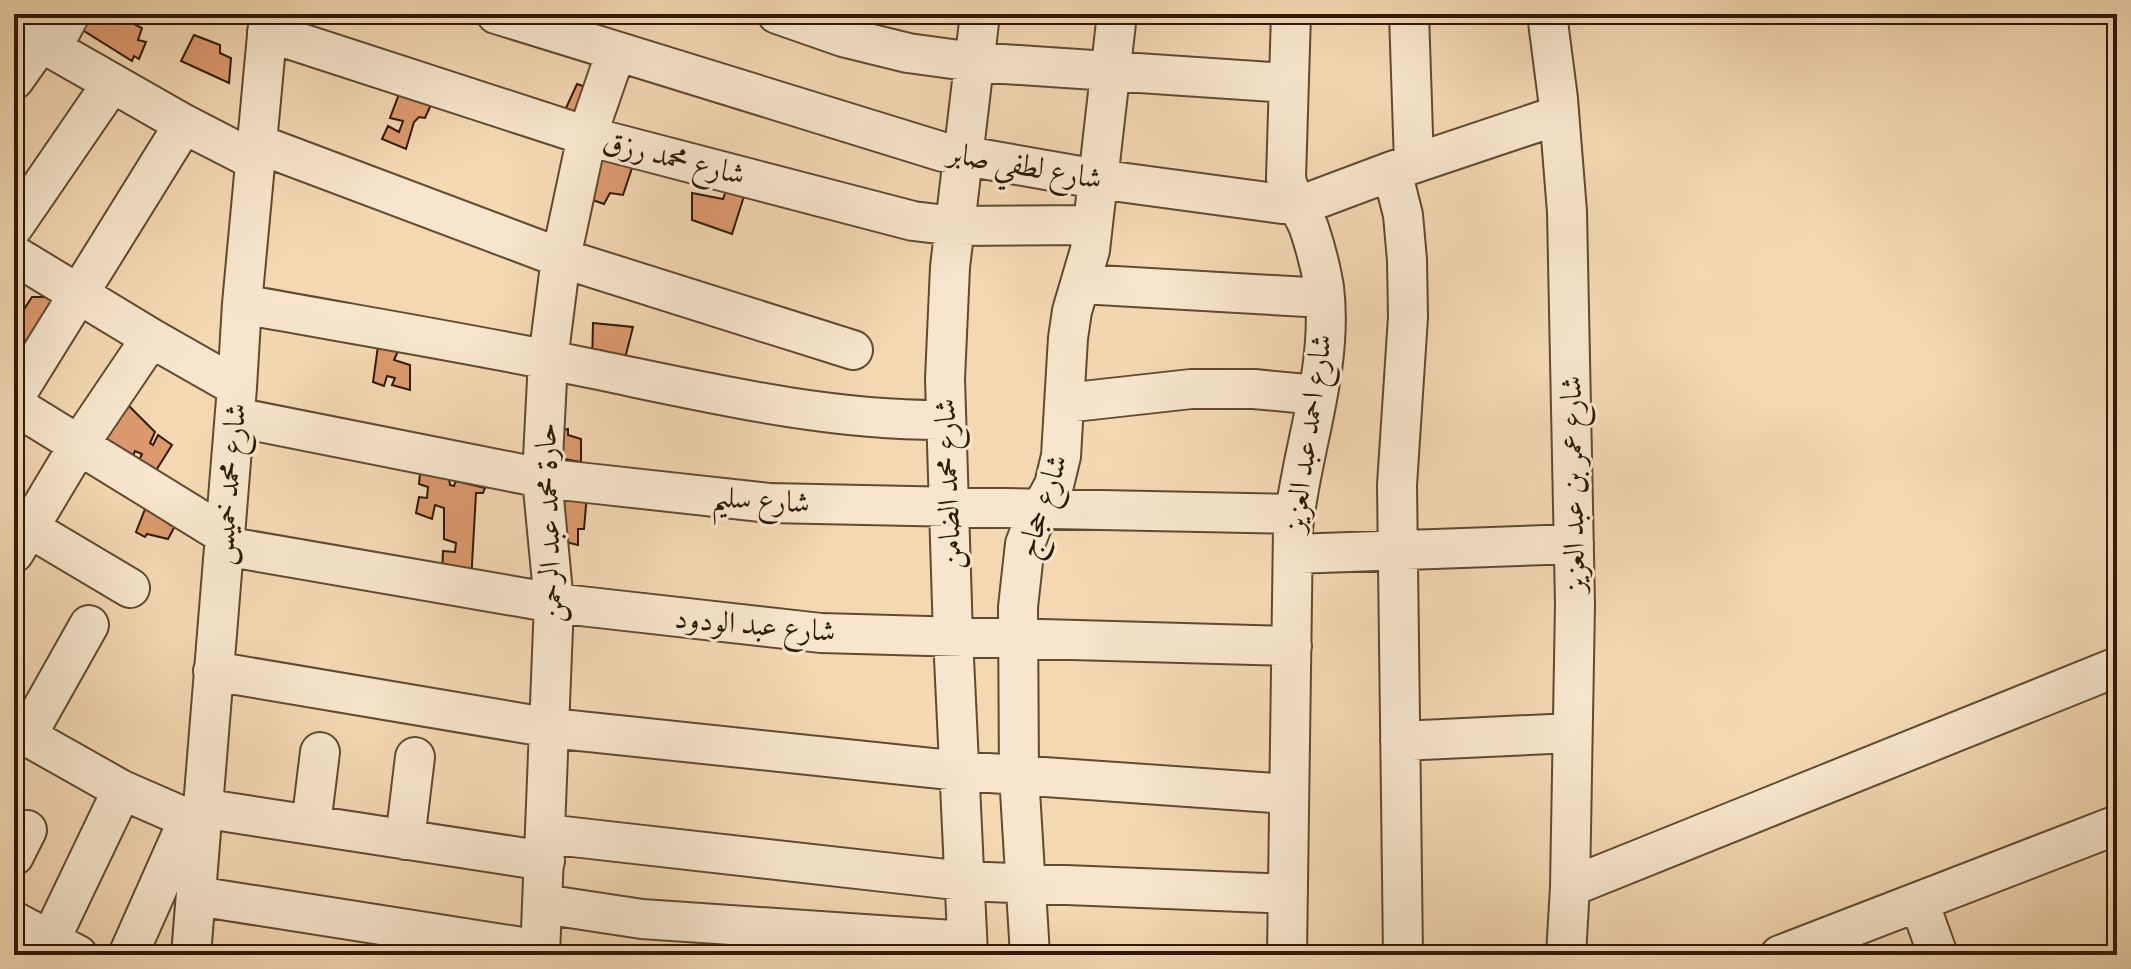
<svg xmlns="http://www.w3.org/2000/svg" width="2131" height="969" font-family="'IM FELL Double Pica',Amiri,serif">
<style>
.building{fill:#dd996e;stroke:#2f1a04;stroke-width:2}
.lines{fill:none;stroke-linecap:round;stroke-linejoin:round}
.minor-casing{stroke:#604a30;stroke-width:42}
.minor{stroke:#f7e6cd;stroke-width:38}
.labels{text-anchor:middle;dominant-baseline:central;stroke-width:6;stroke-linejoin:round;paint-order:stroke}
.street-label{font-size:30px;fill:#2f1a04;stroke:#f7e6cd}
</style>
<rect width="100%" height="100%" fill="#f3d8b2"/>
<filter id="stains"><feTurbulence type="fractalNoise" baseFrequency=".0025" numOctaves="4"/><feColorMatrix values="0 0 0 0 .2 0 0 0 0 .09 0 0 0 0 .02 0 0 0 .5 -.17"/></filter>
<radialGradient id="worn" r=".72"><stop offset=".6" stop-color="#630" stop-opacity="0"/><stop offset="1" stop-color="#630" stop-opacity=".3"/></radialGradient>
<path class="building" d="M88 14H122L120 17 142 28 138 40 146 42 139 59 134 56 132 61 81 29Z
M194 35 220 45V53L231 58 229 83 181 61Z
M577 84 595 90 584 126 561 119Z
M402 86 434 98 425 118 419 117 414 122 406 149 382 139 388 126 399 132 403 121 390 118Z
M594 143 634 162 623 195 610 193 604 204 584 197Z
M727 188 745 193 732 234 692 220V193L723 199Z
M32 297H47L59 301 14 383V321L23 320 21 314Z
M593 323 633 327 622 370 592 365Z
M380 332 399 349 394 360 410 365V390L392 385 395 378 387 376 384 386 373 382Z
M125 402 155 432 150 443 153 445 158 435 172 445 150 480 134 472 142 454 135 451 130 463 96 436Z
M568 429V435L581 439V462L553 457 552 432Z
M421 462 447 465 450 485 454 486 456 481 485 488 483 493H476L471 582 442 575 443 551 455 552 456 543 444 539V508L435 505 432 519 416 513 419 497 427 498 428 487 419 484Z
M554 492 587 494 584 529H578V545L557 540Z
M149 499 175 510 170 525 175 526 168 539 147 534 145 537 136 532Z"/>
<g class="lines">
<g class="minor-casing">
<path id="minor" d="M496 14 943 152 1097 179 1282 204 1312 201 1392 171 1559 115
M777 14 843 37 908 53 974 62 1288 83
M1409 14 1414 163
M1547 14 1558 99 1567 212 1575 604 1570 887 1566 955
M14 27 184 124 256 161
M267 32 587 136 913 221 955 226 1092 225
M52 48 70 14
M14 80 41 42
M258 144 561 258 853 350
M1392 171 1403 215 1407 260 1408 317 1397 485 1403 955
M14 226 112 83
M14 255 151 338 237 387
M1081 284 1324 298
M242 304C351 324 461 342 569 364 694 389 818 421 946 420
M14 398 184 124
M1065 403 1191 389H1254L1317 395
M14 405 225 535
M235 417 542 478 769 503 1295 514
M29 528 130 588
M224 546 554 603 821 633 1292 646
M14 553 78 446 151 338
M1293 554 1574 544
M213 671 551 728 960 771 1288 794
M14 729 122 790 200 824
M26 737 89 625
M1400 741 1572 733
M201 808 545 861
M311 825 320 752
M546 834 964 881 1288 894
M405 840 415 757
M14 856 27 830
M1570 887 2117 667
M196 896 541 950
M1919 902 1938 955
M543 904 642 919 967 941
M14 921 78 955
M43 955 122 790
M128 955 188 820
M191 955 237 387 242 304 269 14
M540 955 554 603 542 478 548 360 561 258 587 136 616 52
M968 955 953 637 945 379 950 267 980 14
M1030 955 1019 775 1018 607 1025 544 1032 526 1054 485 1061 456 1068 338 1072 311 1090 250 1117 14
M1287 955 1293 529C1301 449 1334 369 1324 287 1321 269 1315 246 1309 228 1302 209 1290 200 1286 178L1291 14
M1780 955 2117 825"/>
</g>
<use href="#minor" class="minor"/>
</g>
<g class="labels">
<g class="street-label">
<text transform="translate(674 158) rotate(14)">شارع محمد رزق</text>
<text transform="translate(1025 166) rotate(10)">شارع لطفي صابر</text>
<text transform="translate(1308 433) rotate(-82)">شارع احمد عبد العزيز</text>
<text transform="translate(229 484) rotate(-85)">شارع محمد خميس</text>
<text transform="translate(948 484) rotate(-92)">شارع محمد الضامن</text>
<text transform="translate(1573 484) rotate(-91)">شارع عمر بن عبد العزيز</text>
<text transform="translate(761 500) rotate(4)">شارع سليم</text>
<text transform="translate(1042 506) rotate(-72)">شارع حجاج</text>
<text transform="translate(549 523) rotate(-92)">حارة محمد عبد الرحمن</text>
<text transform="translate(755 625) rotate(5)">شارع عبد الودود</text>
</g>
</g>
<rect width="2131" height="969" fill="none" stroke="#f3d8b2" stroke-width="48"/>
<rect x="16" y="16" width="2099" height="937" fill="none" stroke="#2f1a04" stroke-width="4"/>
<rect x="24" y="24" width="2083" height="921" fill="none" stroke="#2f1a04" stroke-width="2"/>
<rect width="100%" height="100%" filter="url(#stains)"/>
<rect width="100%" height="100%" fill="url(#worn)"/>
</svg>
